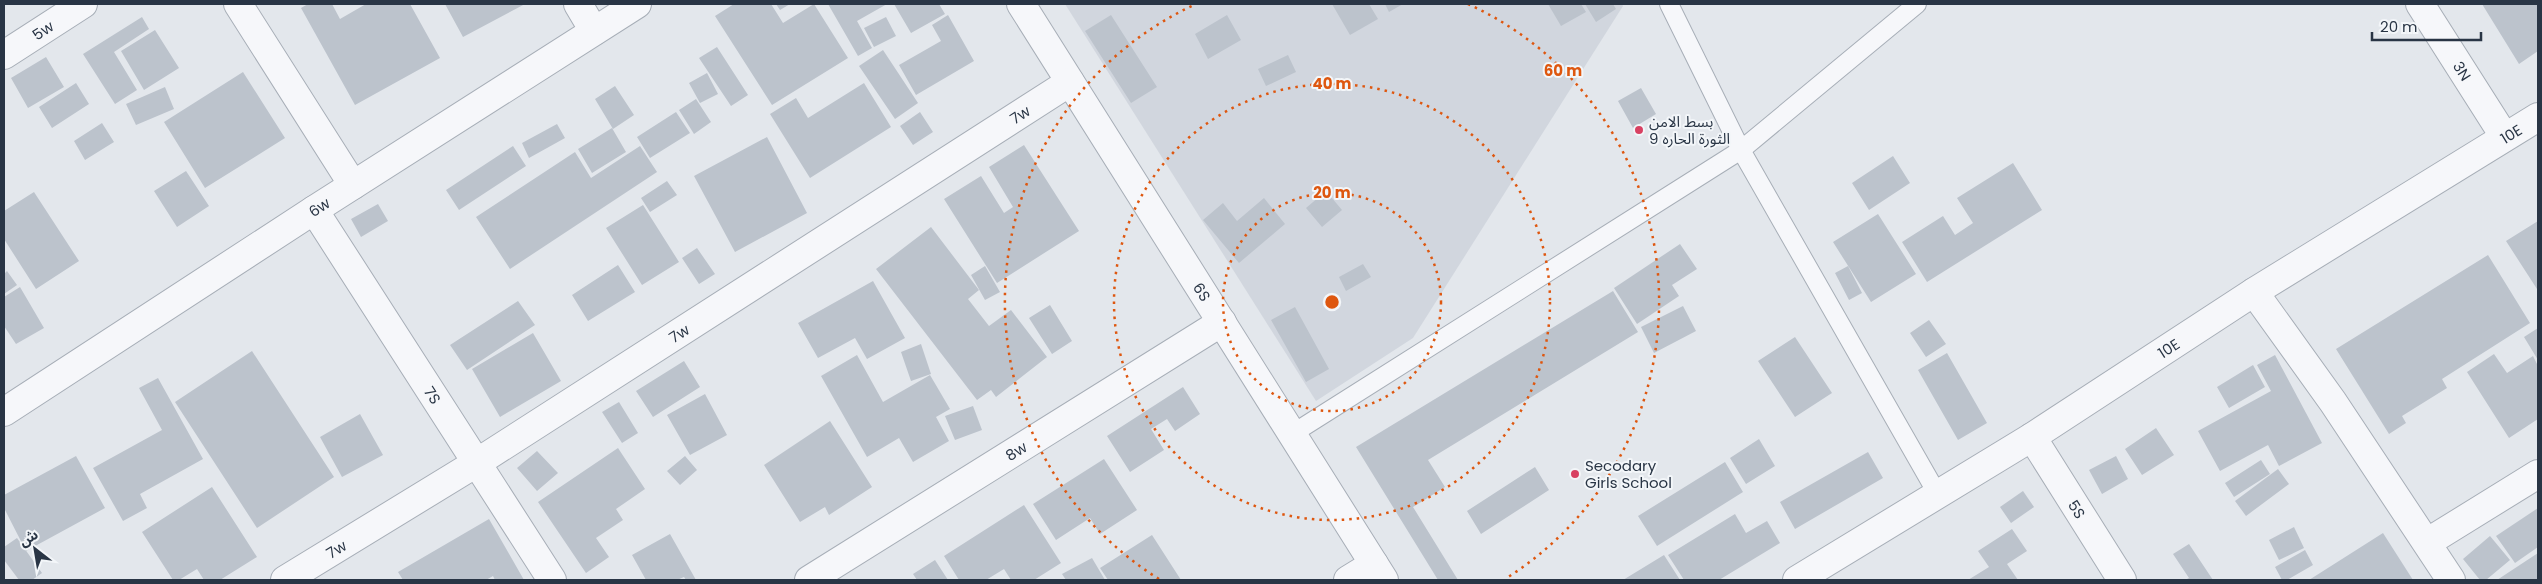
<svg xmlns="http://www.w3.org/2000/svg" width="2542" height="584" font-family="Poppins,'Noto Sans Arabic',sans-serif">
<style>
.built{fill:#d1d6de}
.building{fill:#bcc3cc}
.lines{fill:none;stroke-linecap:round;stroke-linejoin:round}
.lane-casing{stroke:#a7aeb7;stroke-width:20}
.street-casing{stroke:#a7aeb7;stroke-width:30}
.lane{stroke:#f6f7fa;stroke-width:18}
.street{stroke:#f6f7fa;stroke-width:28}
.ring{fill:none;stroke:#de570f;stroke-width:2.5;stroke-dasharray:2.5 5}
.poi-dot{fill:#d84162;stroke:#f3f6f9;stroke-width:2}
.labels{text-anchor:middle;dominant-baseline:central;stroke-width:4;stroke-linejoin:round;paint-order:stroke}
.street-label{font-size:15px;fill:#293545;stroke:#f3f6f9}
.poi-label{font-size:15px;fill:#293545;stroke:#f3f6f9;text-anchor:start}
.centre{fill:#de570f;stroke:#f3f6f9;stroke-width:2.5}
.ring-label{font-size:15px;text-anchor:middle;font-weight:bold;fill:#de570f;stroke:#f3f6f9;stroke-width:4;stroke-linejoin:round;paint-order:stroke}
</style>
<rect width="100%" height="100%" fill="#e3e7ec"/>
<path class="built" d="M1065 4H1622L1623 6 1413 338 1316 401Z"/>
<path class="building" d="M308 4H332L340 19 366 4H410L440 58 355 105 301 8Z
M445 4H525L463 37Z
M734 4H771L783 23 814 4 848 58 772 105 715 16Z
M776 4H790L780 10Z
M828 4H887L857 21 872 48 858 56Z
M894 4H939L945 14 911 33Z
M1332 4H1369L1378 19 1350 35Z
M1385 4H1403L1389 12Z
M1548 4H1581L1586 12 1561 26Z
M1585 4H1613L1616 9 1596 22Z
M2482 4H2538V51L2519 64Z
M948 15 974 61 916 95 899 65 941 41 932 25Z
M1111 15 1157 87 1131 103 1085 31Z
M1227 15 1241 40 1208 59 1195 34Z
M142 17 149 29 114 52 137 90 115 104 83 54Z
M886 17 896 36 874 47 864 28Z
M155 30 179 68 144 90 121 51Z
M717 47 748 95 731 106 699 58Z
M883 50 918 103 895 119 859 66Z
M1288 55 1296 72 1266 86 1258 69Z
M46 57 64 87 28 108 11 78Z
M243 72 285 138 205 188 164 122Z
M707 73 718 94 700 103 689 83Z
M76 83 89 104 52 128 39 107Z
M864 83 891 127 810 178 770 114 796 98 808 118Z
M615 86 634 115 613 129 595 99Z
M165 87 174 109 136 125 126 104Z
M1641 88 1656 114 1633 128 1618 101Z
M696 99 711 122 694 134 679 110Z
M676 112 690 133 650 158 637 137Z
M920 112 933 132 913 145 900 126Z
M102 123 114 142 85 160 74 141Z
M557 124 565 138 529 158 522 143Z
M612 128 626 152 592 173 578 149Z
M767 137 807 213 735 252 694 176Z
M1024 145 1079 231 997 283 944 199 981 176 1004 213 1013 207 989 167Z
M513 146 526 166 459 210 446 190Z
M640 146 657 172 510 269 476 217 575 152 591 178Z
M1893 156 1910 183 1869 210 1852 183Z
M2013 163 2042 210 1927 282 1902 242 1943 216 1955 235 1973 223 1957 198Z
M186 171 209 206 177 227 154 191Z
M667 181 677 195 650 212 641 198Z
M1326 191 1342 210 1322 227 1306 208Z
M34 192 79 261 36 289 4 239V211Z
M1264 198 1285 224 1239 263 1203 220 1223 203 1237 221Z
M378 204 388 221 361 237 351 219Z
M643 205 679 262 642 285 606 228Z
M1878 214 1916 274 1871 302 1833 242Z
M2538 221V288L2537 289 2506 241Z
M931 227 979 290 968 299 989 326 1011 310 1047 357 996 397 991 390 977 400 876 269Z
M1680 244 1697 269 1672 285 1679 296 1637 324 1614 288Z
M697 248 715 274 699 284 682 258Z
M2488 255 2530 323 2442 379 2447 388 2402 416 2406 423 2389 434 2336 349Z
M1363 264 1371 277 1346 291 1339 277Z
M618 265 635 292 588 321 572 295Z
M985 266 1000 292 985 300 971 275Z
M1848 266 1862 293 1849 300 1835 273Z
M7 271 17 285 4 294V274Z
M873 281 905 338 867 359 855 338 818 358 798 323Z
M20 287 44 328 16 344 4 326V297Z
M1613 291 1638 332 1428 460 1445 487 1413 507 1458 580H1438L1356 447Z
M518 301 535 325 467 370 450 345Z
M1050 305 1072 341 1052 354 1029 318Z
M1683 306 1696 331 1654 353 1641 327Z
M1295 307 1329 369 1306 382 1271 320Z
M1929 320 1946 344 1926 357 1910 333Z
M2538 328V360L2524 337Z
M533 333 561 381 500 417 472 369Z
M1795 337 1832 393 1795 417 1758 361Z
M921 344 931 374 911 381 901 352Z
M252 351 334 477 257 528 175 402Z
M1947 353 1987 423 1958 440 1918 370Z
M2494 354 2507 373 2533 356 2538 366V419L2509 438 2467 372Z
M857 355 883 402 930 375 950 409 936 417 949 441 913 462 899 438 867 457 821 376Z
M2275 355 2322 443 2279 466 2268 445 2220 471 2198 431 2271 391 2257 365Z
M684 361 700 387 653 417 636 391Z
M2253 365 2265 387 2229 408 2217 387Z
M158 378 203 459 140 494 147 508 123 521 93 468 162 430 139 388Z
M1183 387 1200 414 1175 431 1167 419 1151 429 1164 450 1130 472 1107 436Z
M705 394 727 435 690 455 667 415Z
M619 402 638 433 622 443 602 412Z
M973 406 982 430 955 440 945 416Z
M360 414 383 455 342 477 320 437Z
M830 421 872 487 829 515 825 507 800 522 764 465Z
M2156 428 2174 455 2142 475 2125 449Z
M1759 439 1775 466 1746 484 1730 458Z
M618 448 645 489 616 509 623 520 596 538 609 557 586 573 538 502Z
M537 451 558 473 537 491 517 468Z
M1868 452 1883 478 1795 529 1780 502Z
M76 456 105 508 26 551 4 508V495Z
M685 456 697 470 680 485 667 471Z
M2116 456 2128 479 2102 494 2089 470Z
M1104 459 1137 510 1100 534 1090 518 1056 540 1033 504Z
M2261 460 2270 474 2234 497 2225 483Z
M1725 462 1743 492 1657 546 1638 516Z
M1535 467 1549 490 1481 534 1467 511Z
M2278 469 2289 484 2246 516 2235 501Z
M212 487 257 557 220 580H204L197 569 179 580H173L142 532Z
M2023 491 2034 507 2011 523 2000 507Z
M1024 505 1061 563 1034 580H1011L1004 569 986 580H959L944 556Z
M2538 508V547L2515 563 2496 536Z
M1735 514 1746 533 1767 521 1780 543 1719 580H1684L1668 555Z
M489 519 524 580H495L493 576 486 580H403L398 572Z
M2294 527 2304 548 2279 560 2269 540Z
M2012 529 2027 551 2007 564 2018 580H1968L1989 567 1978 551Z
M2383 533 2413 580H2309Z
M670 534 696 580H686L684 577 677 580H646L632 555Z
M1152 535 1181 580H1108L1100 568Z
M2490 536 2510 560 2486 580H2480L2463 559Z
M17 538 42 573 32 580H19L4 560V547Z
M2189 544 2213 580H2185L2189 578 2173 554Z
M2305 550 2313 565 2287 580H2282L2275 567Z
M2538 553V580H2497Z
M1664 555 1680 580H1623Z
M1092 558 1105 580H1066L1062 574Z
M935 560 948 580H917L913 574Z"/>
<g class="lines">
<g class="lane-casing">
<path id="lane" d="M1669 4 1741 150 1938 495
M1292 434 1741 150 1917 4"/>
</g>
<g class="street-casing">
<g id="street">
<path d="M238 4 353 185"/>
<path d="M578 4 594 31"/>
<path id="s1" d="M1021 4 1384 580"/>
<path id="s2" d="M2420 4 2504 136"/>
<path id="s3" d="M4 55 83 4"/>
<path id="s4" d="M314 210 552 580"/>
<path d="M2254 292 2333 402 2451 580"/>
<path id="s5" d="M4 412 314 210 637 4"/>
<path id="s6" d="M2032 437 2122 580"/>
<path d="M2428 542 2538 474"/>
<path id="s7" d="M285 580 478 462 1070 82"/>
<path id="s8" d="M809 580 1222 322"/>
<path d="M1348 580 1374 564"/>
<path id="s9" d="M1797 580 2032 437 2254 292 2538 117"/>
</g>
</g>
<use href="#lane" class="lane"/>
<use href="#street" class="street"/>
</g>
<g class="ring">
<circle cx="1332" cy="302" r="109"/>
<circle cx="1332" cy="302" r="218"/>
<path d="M1159 579A327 327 0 0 1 1196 4M1468 4A327 327 0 0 1 1505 579"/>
</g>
<g class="poi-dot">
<circle cx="1639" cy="130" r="5"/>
<circle cx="1575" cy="474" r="5"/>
</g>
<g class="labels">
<g class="street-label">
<text stroke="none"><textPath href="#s3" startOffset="46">5w</textPath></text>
<text stroke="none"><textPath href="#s2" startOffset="79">3N</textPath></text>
<text stroke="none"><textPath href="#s7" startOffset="870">7w</textPath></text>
<text stroke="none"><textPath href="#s9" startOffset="842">10E</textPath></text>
<text stroke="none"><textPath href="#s5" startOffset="376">6w</textPath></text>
<text stroke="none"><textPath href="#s1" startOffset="340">6S</textPath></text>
<text stroke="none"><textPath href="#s7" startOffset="465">7w</textPath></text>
<text stroke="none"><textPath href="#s9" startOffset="438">10E</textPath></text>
<text stroke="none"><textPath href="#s4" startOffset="220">7S</textPath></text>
<text stroke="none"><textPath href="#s8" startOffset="244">8w</textPath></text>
<text stroke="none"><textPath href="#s6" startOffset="85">5S</textPath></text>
<text stroke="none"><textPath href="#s7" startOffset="60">7w</textPath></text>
</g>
<g class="poi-label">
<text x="1649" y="121">بسط الامن<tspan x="1649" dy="17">الثورة الحاره 9</tspan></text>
<text x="1585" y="465">Secodary<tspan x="1585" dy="17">Girls School</tspan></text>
</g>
</g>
<circle cx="1332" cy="302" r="8" class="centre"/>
<g class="ring-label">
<text x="1563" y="76">60 m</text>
<text x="1332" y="89">40 m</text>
<text x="1332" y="198">20 m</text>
</g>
<rect width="2542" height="584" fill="none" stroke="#293545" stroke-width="10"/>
<g transform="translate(35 549) rotate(329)" stroke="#f3f6f9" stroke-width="4" paint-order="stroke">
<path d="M0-4L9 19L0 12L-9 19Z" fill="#293545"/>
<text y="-8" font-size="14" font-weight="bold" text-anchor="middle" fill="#293545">ش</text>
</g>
<path d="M2372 32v8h109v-8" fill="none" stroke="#293545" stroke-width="2.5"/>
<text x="2380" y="32" font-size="15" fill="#293545" stroke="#f3f6f9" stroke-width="4" paint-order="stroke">20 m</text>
</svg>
